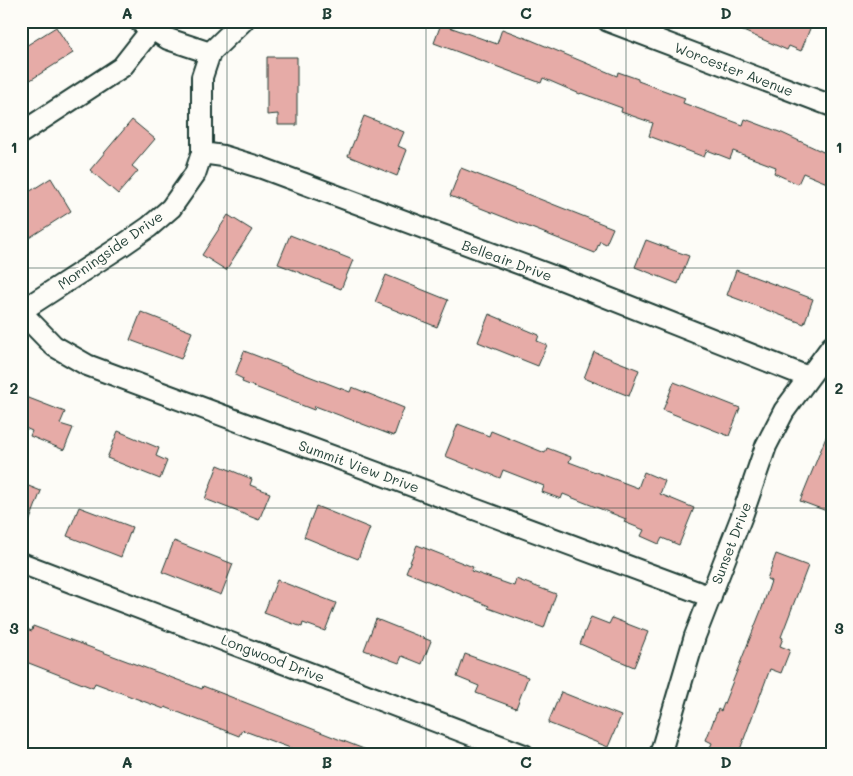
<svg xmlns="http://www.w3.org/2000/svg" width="853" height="776" font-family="Mali,sans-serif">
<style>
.building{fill:#e6aba7;stroke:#1f3d34}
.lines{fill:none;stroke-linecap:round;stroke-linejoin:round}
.minor-casing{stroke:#1f3d34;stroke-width:24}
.minor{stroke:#fdfcf7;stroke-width:20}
.grid{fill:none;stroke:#1f3d34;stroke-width:1;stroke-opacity:0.55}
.labels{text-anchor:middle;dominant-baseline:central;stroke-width:5;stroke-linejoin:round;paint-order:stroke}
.street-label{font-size:14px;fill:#1f3d34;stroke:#fdfcf7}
.neatline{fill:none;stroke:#1f3d34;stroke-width:2}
.grid-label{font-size:16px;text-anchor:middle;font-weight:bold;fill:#1f3d34}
</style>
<rect width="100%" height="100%" fill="#fdfcf7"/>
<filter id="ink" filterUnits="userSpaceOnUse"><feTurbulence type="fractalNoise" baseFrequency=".02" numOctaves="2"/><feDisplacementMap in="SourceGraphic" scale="10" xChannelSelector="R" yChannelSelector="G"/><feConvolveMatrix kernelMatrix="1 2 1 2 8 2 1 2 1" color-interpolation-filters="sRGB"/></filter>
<g filter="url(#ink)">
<path class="building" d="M720 21H813L801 51 789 46 787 50Z
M441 24 497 44 502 29 531 40 617 76 618 72 638 79V81L685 98 683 103 743 125 745 119 782 133 832 156V173L827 183 803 173 798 184 774 173 776 167 733 151 730 159 707 150 704 157 649 136 653 123 621 112 622 108 581 93 580 94 543 78 541 83 434 43Z
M56 27 73 53 21 86V49Z
M267 57H297V125H278V114L267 115Z
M364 116 404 132 398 146 407 150 397 176 348 156Z
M132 120 155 139 132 166 138 171 118 194 90 170Z
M461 168 613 228 606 244 600 241 595 253 450 196Z
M51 178 71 211 21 243V197Z
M228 215 252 230 226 270 202 255Z
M290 235 353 260 341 289 278 264Z
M646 240 689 256 678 284 635 267Z
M736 270 813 299 804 324 727 295Z
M386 275 448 300 437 327 375 302Z
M141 312 192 332 181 359 130 340Z
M489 314 539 335 537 341 547 345 538 366 478 342Z
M244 351 350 392 352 387 404 408 394 436 315 406 314 410 242 382 243 379 235 375Z
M594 352 639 370 629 396 584 378Z
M674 382 740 408 729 436 663 410Z
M21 395 65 412 60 424 73 428 64 450 30 436 32 431 21 426Z
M458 424 489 436 491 431 545 453 547 448 571 457 569 462 638 488 644 472 665 481 660 494 694 508 679 545 662 538 659 544 641 536 644 530 624 522 626 519 563 494 561 499 542 492 544 486 503 470 500 478 445 456Z
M831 425H832V513L800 501Z
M118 431 159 448 156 456 167 461 160 479 107 458Z
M218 465 252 479 250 485 270 493 259 520 205 499Z
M21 483 41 491 23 538 21 537Z
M316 506 370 528 358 559 304 537Z
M79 507 132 527 121 557 67 536Z
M174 541 233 564 221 595 162 572Z
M417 545 473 567 471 571 514 586 516 579 556 594 544 628 488 608 489 606 406 572Z
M776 554 808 566 781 637 783 638 780 646 790 650 781 673 770 669 738 755H707L712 743 706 740 718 709 721 711 762 608 771 581 767 579Z
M277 580 336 603 325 631 303 623 302 627 264 613Z
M591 617 609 624 612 618 648 632 634 667 580 644Z
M376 619 431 641 422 664 402 656 399 663 364 650Z
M33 626 202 689 203 686 374 753V755H291L293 749 242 730 239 736 165 707 164 709 95 683 93 688 21 660V627L32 631Z
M465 654 528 677 516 708 476 693 479 686 457 677Z
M561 692 621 716 608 747 548 723Z"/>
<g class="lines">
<g class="minor-casing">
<path id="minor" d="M139 21 168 39 210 53
M608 21 832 106
M21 133 122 67 151 30
M202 153 223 156 262 168 558 278 808 377
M21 311 123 245 149 227 171 208 195 174 202 153V77L210 53 243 21
M21 312 54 346 87 365 711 597
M21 563 524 755
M660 755 695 636 743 513 766 446 784 411 832 346"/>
</g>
<use href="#minor" class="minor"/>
</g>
</g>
<path class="grid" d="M227 21V755M426 21V755M626 21V755M21 268H832M21 508H832"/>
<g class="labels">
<g class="street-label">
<text transform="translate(734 69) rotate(21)">Worcester Avenue</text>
<text transform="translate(110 250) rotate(-35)">Morningside Drive</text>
<text transform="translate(507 260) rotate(20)">Belleair Drive</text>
<text transform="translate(359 466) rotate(20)">Summit View Drive</text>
<text transform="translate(731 543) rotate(-69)">Sunset Drive</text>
<text transform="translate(273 658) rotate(21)">Longwood Drive</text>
</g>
</g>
<rect width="853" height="776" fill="none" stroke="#fdfcf7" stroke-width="55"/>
<rect x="28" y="28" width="798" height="720" class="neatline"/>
<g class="grid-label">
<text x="127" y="19">A</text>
<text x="327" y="19">B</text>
<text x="526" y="19">C</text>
<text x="726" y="19">D</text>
<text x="14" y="153">1</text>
<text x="839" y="153">1</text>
<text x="14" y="394">2</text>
<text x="839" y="394">2</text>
<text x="14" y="634">3</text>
<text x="839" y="634">3</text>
<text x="127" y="768">A</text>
<text x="327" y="768">B</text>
<text x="526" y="768">C</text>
<text x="726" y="768">D</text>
</g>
</svg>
